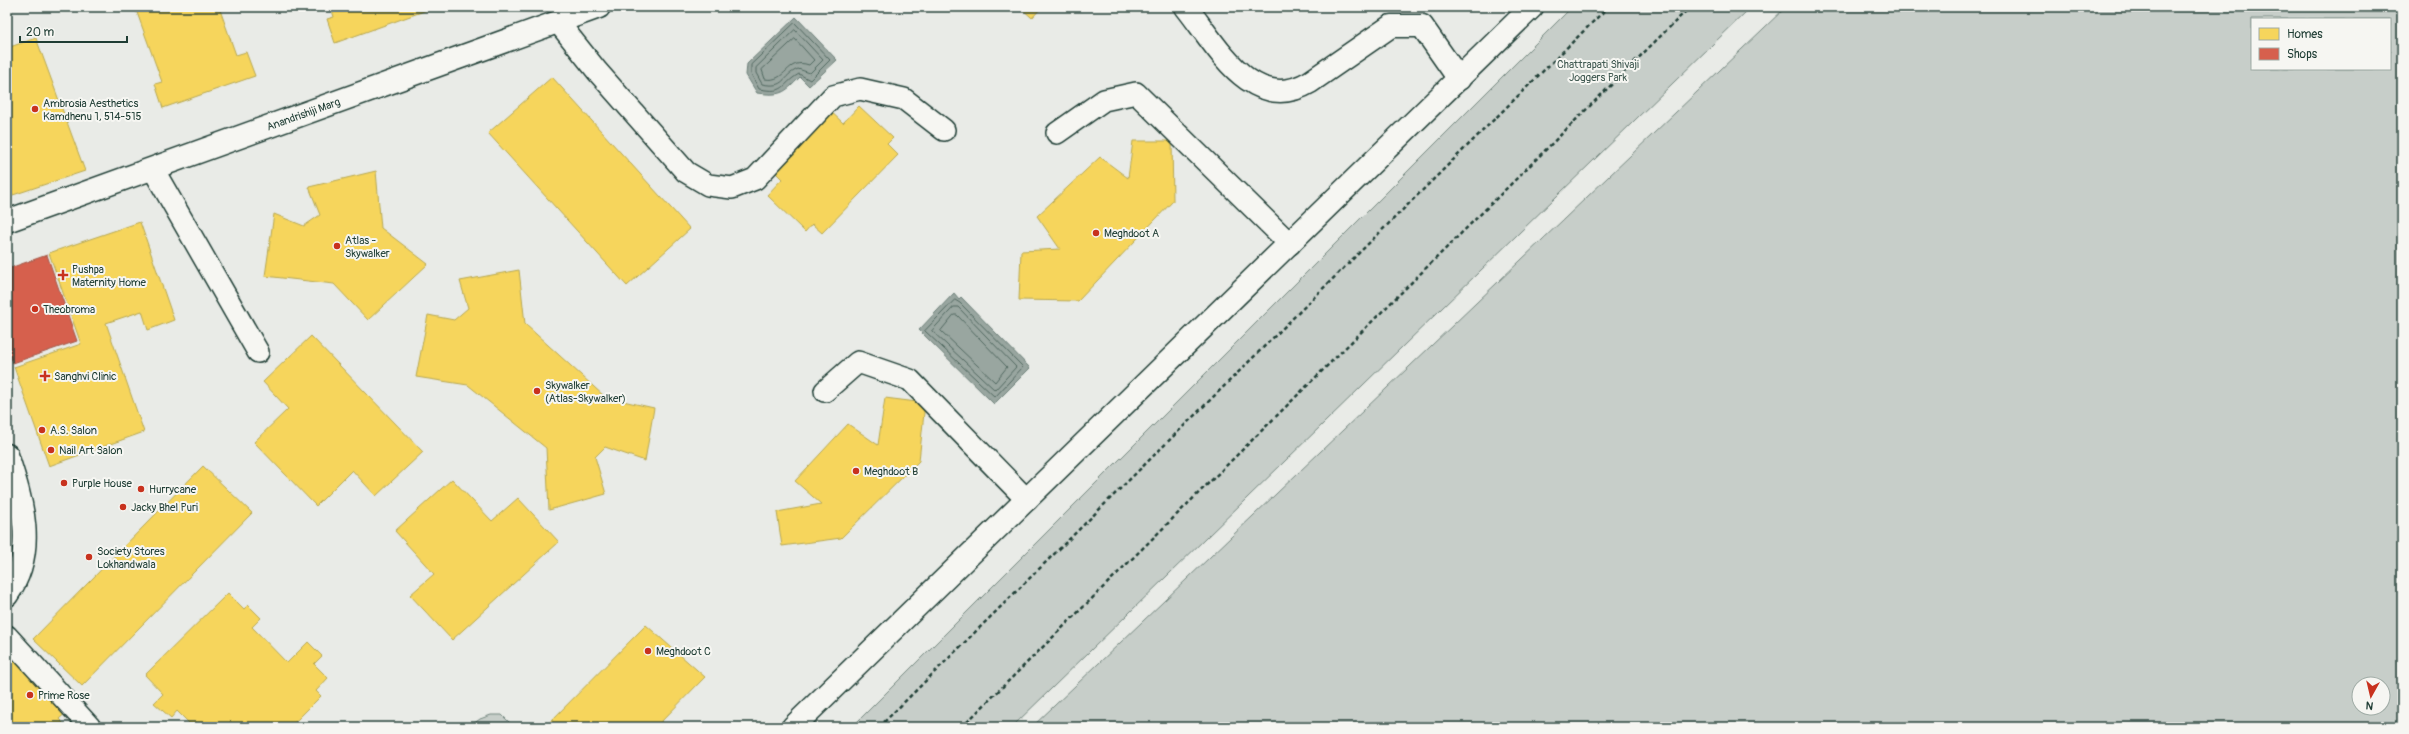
<svg xmlns="http://www.w3.org/2000/svg" width="2409" height="734" font-family="Pangolin,sans-serif">
<style>
.green{fill:#c7cec9;stroke:#73867e;fill-rule:evenodd}
.water{fill:#99a6a0;stroke:#687c75}
.homes{fill:#f6d55c;stroke:#b6a750}
.shops{fill:#d6604d;stroke:#9f5646}
.lines{fill:none;stroke-linecap:round;stroke-linejoin:round}
.shore{stroke:#50675f;stroke-width:1}
.service-casing{stroke:#1f3d34;stroke-width:24}
.minor-casing{stroke:#1f3d34;stroke-width:25}
.tertiary-casing{stroke:#1f3d34;stroke-width:25}
.secondary-casing{stroke:#1f3d34;stroke-width:25}
.path{stroke:#1f3d34;stroke-width:2.5;stroke-dasharray:4 3;stroke-linecap:butt}
.service{stroke:#f6f6f2;stroke-width:21}
.minor{stroke:#f6f6f2;stroke-width:22}
.tertiary{stroke:#f6f6f2;stroke-width:22}
.secondary{stroke:#f6f6f2;stroke-width:22}
.poi-dot{fill:#c8321e;stroke:#f6f6f2;stroke-width:1.5}
.labels{text-anchor:middle;dominant-baseline:central;stroke-width:4;stroke-linejoin:round;paint-order:stroke}
.park-label{font-size:11px;fill:#415a52;stroke:#f6f6f2}
.poi-label{font-size:11px;fill:#1f3d34;stroke:#f6f6f2;text-anchor:start}
.street-label{font-size:11px;fill:#1f3d34;stroke:#f6f6f2}
</style>
<rect width="100%" height="100%" fill="#e9ebe7"/>
<filter id="ink" filterUnits="userSpaceOnUse"><feTurbulence type="fractalNoise" baseFrequency=".025" numOctaves="2"/><feDisplacementMap in="SourceGraphic" scale="8" xChannelSelector="R" yChannelSelector="G"/><feConvolveMatrix kernelMatrix="1 2 1 2 8 2 1 2 1" color-interpolation-filters="sRGB"/></filter>
<g filter="url(#ink)">
<path class="green" d="M1572 7H1751L1012 727H852Z
M1786 7H2402V727H1032ZM2252 19H2390V69H2252ZM2359 684H2383V708H2359Z
M491 715H502L514 727H469L480 719Z"/>
<path class="water" d="M796 17 837 60 809 86 800 77C784 94 780 96 757 93L746 75 747 64Z
M954 293 959 299 961 297 1030 368 994 404 919 330Z"/>
<path class="homes" d="M135 7H219L236 55 246 52 255 76 163 108 155 84 162 82Z
M331 7H426L427 10 335 43 327 19 334 17Z
M1020 7H1042L1032 18Z
M36 38 85 171 7 197V48Z
M552 77 690 229 627 286 488 133Z
M859 106 893 138 887 144 898 155 822 233 812 224 805 232 767 195 782 179 770 167 827 108 843 123Z
M1133 141H1172L1173 201 1078 301 1019 300 1021 251 1060 249 1037 216 1100 157 1128 178Z
M376 171 381 228 428 264 368 320 334 284 265 276 274 214 304 226 320 215 309 187Z
M140 222 174 320 148 330 142 311 106 323 144 432 49 466 14 367 81 344 49 253Z
M519 270 525 324 605 397 654 408 645 461 605 447 595 457 606 494 549 510 546 448 468 385 416 377 428 315 454 320 468 308 460 281Z
M311 336 423 452 376 496 352 470 316 506 254 442 288 409 263 382Z
M885 398 925 403 919 461 841 538 782 546 777 512 821 504 795 481 848 424 878 445Z
M203 466 252 513 82 686 33 639Z
M452 479 492 521 518 498 559 542 452 640 410 595 434 574 395 531Z
M228 593 244 609 248 605 261 618 252 627 287 663 308 642 322 656 314 664 328 678 316 691 321 696 290 727H193L177 711 171 718 154 703 163 694 145 675Z
M646 625 705 677 656 727H545Z
M15 655 68 711 59 719 67 727H7V663Z"/>
<path class="shops" d="M47 255 77 341 13 363 7 346V269Z"/>
<g class="lines">
<path class="shore" d="M795 23 830 60 810 80 799 74C780 85 787 94 759 89L751 74V65Z
M795 30 823 60 810 73 798 69C781 76 786 89 762 84L756 73V68Z
M795 39 814 60 809 65C786 57 787 83 765 79L762 70Z
M955 300 960 303 1023 367 995 397 925 331Z
M954 307H958L1016 367 995 390 932 331Z
M954 315H957L1007 367 995 382 941 331Z"/>
<g class="service-casing">
<path id="service" d="M558 22 597 71 686 172 708 185 732 188 755 179 833 96 860 89 904 99 944 130
M1057 133 1104 100 1136 93 1290 244
M153 169 258 352
M825 391 858 362 910 380 1027 500
M7 636 90 727"/>
</g>
<g class="minor-casing">
<g id="minor">
<path d="M1186 7C1216 44 1252 116 1310 82L1391 26H1422L1459 79"/>
<path id="s1" d="M7 221 599 7"/>
</g>
</g>
<g class="tertiary-casing">
<path id="tertiary" d="M793 727 1532 7"/>
</g>
<g class="secondary-casing">
<path id="secondary" d="M7 455C22 501 38 551 7 595"/>
</g>
<path class="path" d="M879 727 1608 7
M962 727 1690 7"/>
<use href="#service" class="service"/>
<use href="#minor" class="minor"/>
<use href="#tertiary" class="tertiary"/>
<use href="#secondary" class="secondary"/>
</g>
</g>
<g class="poi-dot">
<circle cx="35" cy="109" r="4"/>
<circle cx="1096" cy="233" r="4"/>
<circle cx="337" cy="246" r="4"/>
<path d="M61 269h4v4h4v4h-4v4h-4v-4h-4v-4h4z"/>
<circle cx="35" cy="309" r="4"/>
<path d="M43 370h4v4h4v4h-4v4h-4v-4h-4v-4h4z"/>
<circle cx="537" cy="391" r="4"/>
<circle cx="42" cy="430" r="4"/>
<circle cx="51" cy="450" r="4"/>
<circle cx="856" cy="471" r="4"/>
<circle cx="64" cy="483" r="4"/>
<circle cx="141" cy="489" r="4"/>
<circle cx="123" cy="507" r="4"/>
<circle cx="89" cy="557" r="4"/>
<circle cx="648" cy="651" r="4"/>
<circle cx="30" cy="695" r="4"/>
</g>
<g class="labels">
<g class="park-label">
<text x="1598" y="64">Chattrapati Shivaji<tspan x="1598" dy="13">Joggers Park</tspan></text>
</g>
<g class="poi-label">
<text x="43" y="103">Ambrosia Aesthetics<tspan x="43" dy="13">Kamdhenu 1, 514-515</tspan></text>
<text x="1104" y="233">Meghdoot A</text>
<text x="345" y="240">Atlas -<tspan x="345" dy="13">Skywalker</tspan></text>
<text x="72" y="269">Pushpa<tspan x="72" dy="13">Maternity Home</tspan></text>
<text x="43" y="309">Theobroma</text>
<text x="54" y="376">Sanghvi Clinic</text>
<text x="545" y="385">Skywalker<tspan x="545" dy="13">(Atlas-Skywalker)</tspan></text>
<text x="50" y="430">A.S. Salon</text>
<text x="59" y="450">Nail Art Salon</text>
<text x="864" y="471">Meghdoot B</text>
<text x="72" y="483">Purple House</text>
<text x="149" y="489">Hurrycane</text>
<text x="131" y="507">Jacky Bhel Puri</text>
<text x="97" y="551">Society Stores<tspan x="97" dy="13">Lokhandwala</tspan></text>
<text x="656" y="651">Meghdoot C</text>
<text x="38" y="695">Prime Rose</text>
</g>
<g class="street-label">
<text stroke="none"><textPath href="#s1" startOffset="315">Anandrishiji Marg</textPath></text>
</g>
</g>
<rect width="2409" height="734" fill="none" stroke="#f6f6f2" stroke-width="24"/>
<rect x="12" y="12" width="2385" height="710" fill="none" stroke="#1f3d34" stroke-width="1.5" filter="url(#ink)"/>
<rect x="2251" y="18" width="140" height="52" fill="#f6f6f2" stroke="#a0aca6"/>
<rect x="2259" y="28" width="20" height="12" fill="#f6d55c" stroke="#a0aca6"/>
<text x="2287" y="38" font-size="12" fill="#1f3d34">Homes</text>
<rect x="2259" y="48" width="20" height="12" fill="#d6604d" stroke="#a0aca6"/>
<text x="2287" y="58" font-size="12" fill="#1f3d34">Shops</text>
<g transform="translate(2371 696) rotate(188)"><circle r="19" fill="#f6f6f2" stroke="#a0aca6"/>
<path d="M0-3L7 15L0 10L-7 15Z" fill="#c8321e"/>
<text y="-6" font-size="11" font-weight="bold" text-anchor="middle" fill="#1f3d34">N</text>
</g>
<path d="M20 36v6h107v-6" fill="none" stroke="#1f3d34" stroke-width="2"/>
<text x="26" y="36" font-size="12" fill="#1f3d34" stroke="#f6f6f2" stroke-width="3" paint-order="stroke">20 m</text>
</svg>
